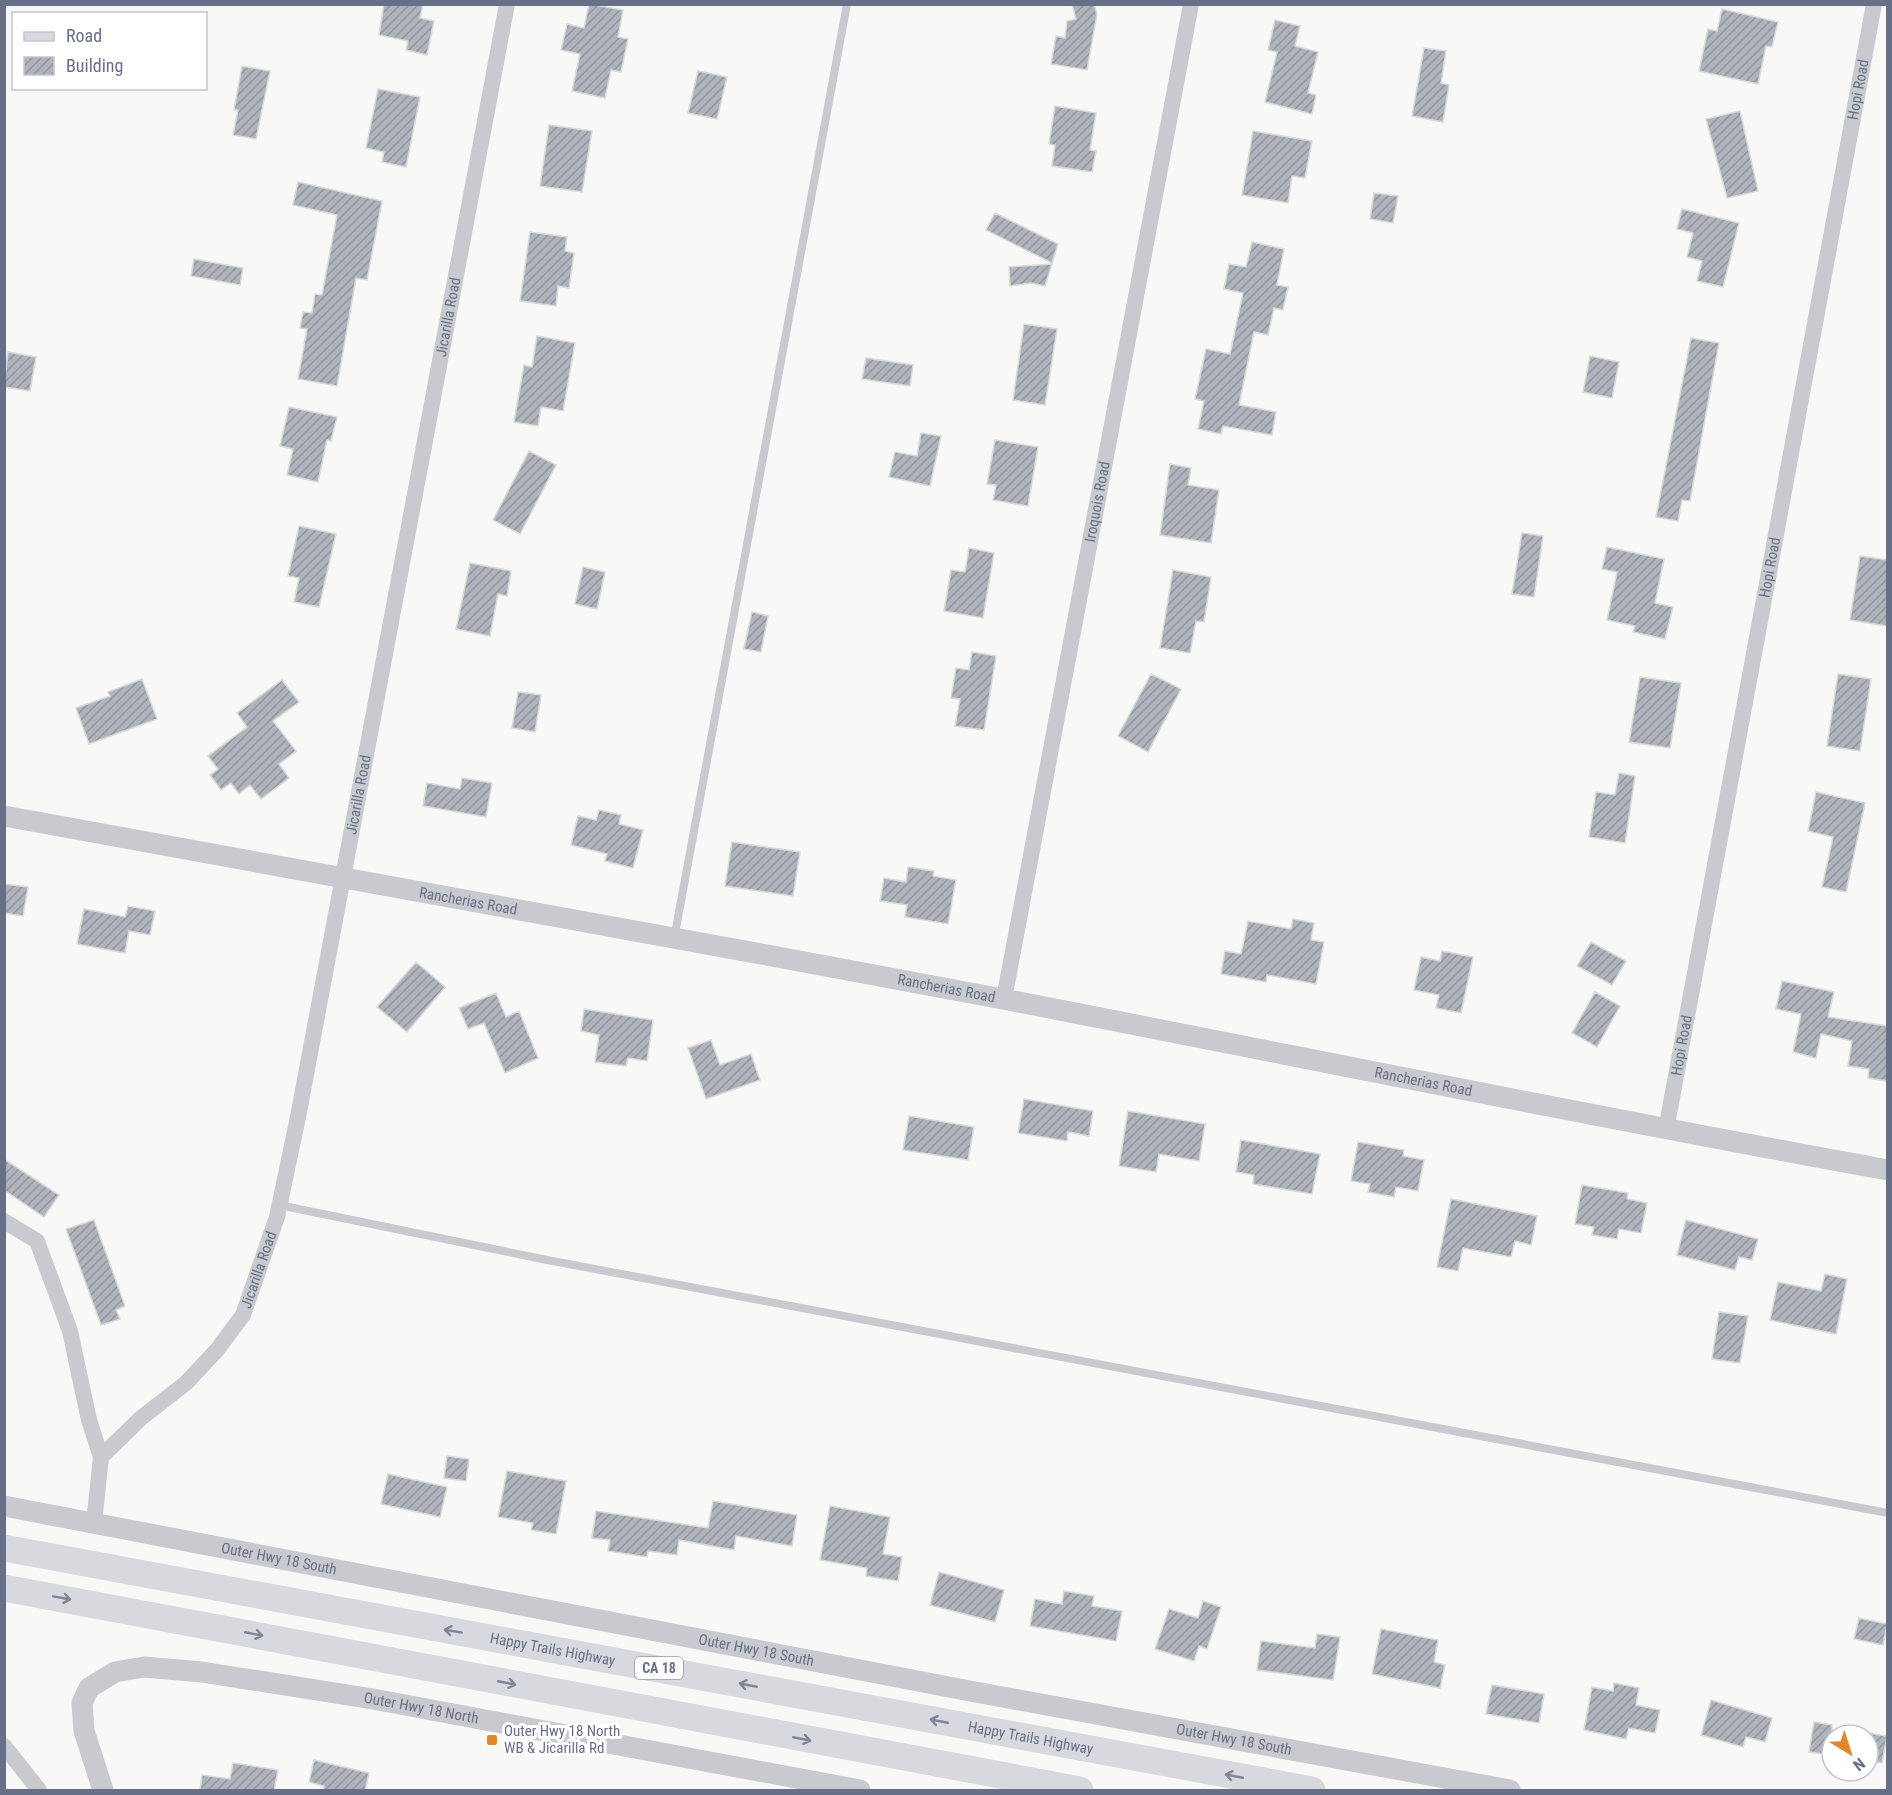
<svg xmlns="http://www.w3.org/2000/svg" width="1892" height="1795" font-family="'Roboto Condensed',sans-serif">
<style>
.building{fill:url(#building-hatch);stroke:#d9dad8;stroke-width:1.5}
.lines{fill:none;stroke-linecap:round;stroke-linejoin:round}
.service{stroke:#c9cacf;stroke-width:8}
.minor{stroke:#c9cacf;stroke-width:16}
.tertiary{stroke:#c9cacf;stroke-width:21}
.primary{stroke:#d8d9df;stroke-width:27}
.oneway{stroke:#7e8599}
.poi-dot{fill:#e4862a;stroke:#fff;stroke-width:2}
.labels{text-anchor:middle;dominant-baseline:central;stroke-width:6;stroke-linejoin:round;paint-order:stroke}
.shield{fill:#fff;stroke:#959bab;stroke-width:1.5}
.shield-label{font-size:14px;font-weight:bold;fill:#677087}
.street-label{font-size:15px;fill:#677087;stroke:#fff}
.poi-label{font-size:15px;fill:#677087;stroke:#fff;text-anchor:start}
</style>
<defs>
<pattern id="building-hatch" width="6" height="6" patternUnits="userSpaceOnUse" patternTransform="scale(1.5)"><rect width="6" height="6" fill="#aeb3bc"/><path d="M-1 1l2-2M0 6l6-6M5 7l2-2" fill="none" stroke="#91969e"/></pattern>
</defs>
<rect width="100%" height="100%" fill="#f8f8f6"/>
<path class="building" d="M384 4H423L420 18 434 21 427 55 406 50 408 41 379 35Z
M589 4 623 10 618 37 628 39 621 72 611 70 605 98 572 91 580 54 561 50 567 24 584 28Z
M1072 4H1094L1097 14 1087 70 1051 64 1056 36 1065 38 1067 21 1076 19Z
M1722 9 1778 22 1772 47 1766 46 1758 84 1699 71 1708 29 1717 31Z
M1275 20 1300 26 1295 46 1318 52 1308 93 1316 95 1312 114 1265 102 1277 52 1268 50Z
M1424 48 1446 51 1441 83 1449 85 1443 122 1412 116Z
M242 66 270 71 256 139 233 135 238 110H234Z
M698 71 727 77 717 119 688 113Z
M378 89 420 97 406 167 382 162 384 152 366 148Z
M1055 106 1096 113 1090 150 1096 151 1092 172 1052 166 1055 145 1049 144Z
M1740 111 1758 191 1727 198 1706 119Z
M549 125 592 131 582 192 540 186Z
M1253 131 1312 141 1305 178 1292 176 1288 203 1242 195Z
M298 182 382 201 367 280 356 278 337 386 298 379 307 329 300 328 303 312 312 313 315 294 322 295 337 215 293 205Z
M1374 193 1398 196 1393 223 1370 219Z
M1682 209 1739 223 1723 287 1697 281 1702 261 1687 257 1693 233 1677 229Z
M995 213 1058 244 1052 263 986 230Z
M530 232 567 237 565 251 574 253 569 288 558 286 556 306 520 301Z
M1252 242 1284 249 1277 285 1288 287 1283 310 1274 308 1268 335 1254 332 1239 405 1276 412 1272 435 1223 426 1221 434 1198 429 1204 401 1195 399 1206 349 1230 354 1243 293 1224 289 1229 264 1246 267Z
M194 259 243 268 240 285 191 276Z
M1052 264 1045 286 1031 283 1010 286 1009 267Z
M1024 324 1057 329 1045 405 1013 400Z
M537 336 575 343 563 411 541 407 538 426 514 422 524 365 532 367Z
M1691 338 1719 343 1690 501 1682 500 1678 521 1656 517Z
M8 352 36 357 30 391 4 387Z
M1590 356 1619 362 1612 398 1583 392Z
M866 358 913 365 910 386 862 379Z
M289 407 337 417 331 441 327 440 318 482 287 475 293 449 280 446Z
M921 433 941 436 930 486 889 477 895 452 917 456Z
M995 440 1038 447 1028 506 993 500 996 485 987 484Z
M529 451 556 465 520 534 493 520Z
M1170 464 1191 468 1188 485 1219 490 1211 543 1160 535Z
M299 526 336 534 319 607 294 602 299 578 288 576Z
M1522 533 1543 536 1534 597 1512 594Z
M1607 547 1664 559 1655 603 1673 607 1665 639 1633 632 1635 626 1607 620 1617 572 1602 569Z
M969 548 994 553 983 618 944 611 951 570 965 572Z
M1860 556 1887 560V626L1850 620Z
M470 563 511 571 507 596 498 594 490 636 456 629Z
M583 567 605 572 597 609 575 604Z
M1173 570 1211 577 1204 622 1196 621 1190 653 1160 648Z
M752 612 768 616 761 652 744 649Z
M972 652 996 656 984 730 955 726 960 699 951 698 956 668 969 670Z
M1151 674 1181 689 1148 752 1118 736Z
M1838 674 1871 679 1860 751 1827 746Z
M1640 677 1681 683 1670 748 1629 742Z
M142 679 157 719 89 744 76 708 110 696 108 692Z
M282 680 299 702 273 721 296 751 279 764 289 778 261 799 250 785 239 794 231 783 221 790 210 775 218 769 208 756 247 727 237 713Z
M518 692 541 695 535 732 512 728Z
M1619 773 1635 776 1625 843 1589 837 1596 792 1615 795Z
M462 778 492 783 486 817 423 806 427 783 460 789Z
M1816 792 1865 803 1846 892 1822 887 1833 837 1808 831Z
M599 810 621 815 619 824 643 830 633 868 605 861 607 854 571 845 578 816 596 820Z
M732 842 800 852 793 896 725 886Z
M908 867 934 871 933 876 956 880 948 924 905 917 907 905 880 901 884 878 906 882Z
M4 884 28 887 23 916 4 913Z
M128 906 155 911 150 935 129 931 125 953 77 944 84 909 125 917Z
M1293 919 1314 923 1311 940 1324 942 1316 984 1267 975 1266 982 1221 974 1225 951 1241 954 1248 921 1291 929Z
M1591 942 1626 961 1612 985 1577 966Z
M1442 951 1473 957 1461 1013 1436 1008 1439 995 1414 990 1421 957 1440 961Z
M416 962 445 987 407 1032 377 1007Z
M1782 981 1834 992 1828 1017 1887 1026V1081L1868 1078 1869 1069 1848 1066 1852 1041 1821 1034 1816 1058 1793 1052 1801 1014 1776 1009Z
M1595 992 1620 1006 1597 1047 1572 1033Z
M496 993 506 1017 519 1011 538 1058 505 1073 484 1023 468 1029 459 1008Z
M584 1009 653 1020 647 1061 628 1058 626 1066 595 1062 599 1035 581 1031Z
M711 1040 720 1065 751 1054 760 1080 706 1099 688 1048Z
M1024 1099 1093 1111 1089 1136 1068 1132 1067 1141 1018 1133Z
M1128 1111 1205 1124 1199 1161 1159 1154 1156 1172 1119 1166Z
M909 1116 974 1127 968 1160 903 1150Z
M1241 1140 1320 1154 1312 1194 1253 1184 1254 1175 1236 1172Z
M1358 1142 1404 1150 1403 1156 1424 1160 1418 1191 1396 1187 1394 1197 1368 1192 1370 1184 1351 1181Z
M4 1159 59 1195 44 1217 4 1190Z
M1582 1185 1628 1193 1627 1199 1647 1203 1641 1233 1619 1229 1617 1239 1592 1235 1594 1227 1575 1224Z
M1451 1199 1537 1216 1531 1245 1515 1241 1511 1257 1463 1248 1458 1271 1437 1267Z
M94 1220 125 1306 116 1310 120 1319 101 1325 66 1229Z
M1686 1220 1758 1239 1752 1260 1739 1257 1735 1270 1677 1255Z
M1825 1274 1847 1279 1836 1334 1770 1320 1778 1282 1821 1291Z
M1719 1312 1748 1316 1740 1363 1712 1359Z
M447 1456 469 1459 466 1481 444 1478Z
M507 1471 566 1481 556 1534 531 1530 533 1523 498 1517Z
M388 1474 447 1487 440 1517 381 1504Z
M713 1501 797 1515 792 1546 736 1536 734 1550 679 1540 677 1555 648 1551 647 1557 608 1551 610 1540 592 1538 596 1511 708 1528Z
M830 1506 890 1517 883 1554 902 1557 898 1581 866 1576 867 1568 820 1560Z
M939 1572 1004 1590 995 1622 930 1605Z
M1064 1591 1094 1596 1092 1606 1122 1611 1116 1641 1030 1626 1035 1599 1062 1604Z
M1203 1601 1221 1607 1207 1649 1199 1646 1194 1661 1155 1649 1169 1609 1198 1618Z
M1859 1618 1887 1624 1883 1645 1854 1639Z
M1381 1629 1438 1640 1434 1662 1445 1665 1440 1688 1372 1674Z
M1317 1634 1340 1637 1333 1680 1257 1670 1261 1641 1315 1648Z
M1614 1683 1639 1688 1636 1705 1660 1710 1655 1733 1629 1728 1626 1739 1584 1730 1592 1687 1613 1691Z
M1492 1685 1544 1694 1539 1723 1486 1714Z
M1711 1700 1772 1718 1765 1742 1746 1737 1743 1747 1701 1735Z
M1814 1722 1832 1725V1755L1809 1752Z
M1868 1733 1887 1736 1882 1763 1868 1761Z
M314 1760 369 1773 365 1791H323L324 1786 309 1782Z
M233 1763 278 1770 274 1791H200L202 1775 230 1779Z"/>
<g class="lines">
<path class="service" d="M674 939 847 4
M279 1205 542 1259 1888 1513"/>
<g class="minor">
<path id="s1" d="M1004 999 1191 4"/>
<path id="s2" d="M1666 1130 1874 4"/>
<path d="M4 1221 37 1241 70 1331 89 1420 101 1457"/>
<path id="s3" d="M94 1523 101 1457 141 1418 186 1383 217 1350 243 1315 277 1217 298 1117 507 4"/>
<path d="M4 1746 39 1790"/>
</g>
<g class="tertiary">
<path id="s4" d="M4 816C339 880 674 936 1008 1000 1302 1057 1594 1117 1888 1170"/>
<path id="s5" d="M4 1506 970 1691 1510 1790"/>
<path id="s6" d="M103 1790 84 1731 82 1703 89 1688 115 1672 144 1667 202 1672 373 1699 860 1790"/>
</g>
<g class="primary">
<path id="s7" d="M4 1548 1312 1790"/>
<path d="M4 1588 1080 1790"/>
</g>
</g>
<defs><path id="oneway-shaft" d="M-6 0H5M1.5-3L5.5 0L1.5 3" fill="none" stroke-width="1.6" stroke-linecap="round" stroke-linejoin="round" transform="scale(1.5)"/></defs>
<g class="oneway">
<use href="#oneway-shaft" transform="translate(62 1598) rotate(10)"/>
<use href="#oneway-shaft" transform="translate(453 1631) rotate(-170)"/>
<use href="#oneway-shaft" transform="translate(254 1634) rotate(11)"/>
<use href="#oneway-shaft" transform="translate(507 1683) rotate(11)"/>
<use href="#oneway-shaft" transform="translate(748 1685) rotate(-169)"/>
<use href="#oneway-shaft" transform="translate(939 1721) rotate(-169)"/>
<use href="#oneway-shaft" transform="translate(802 1739) rotate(11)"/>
<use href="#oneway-shaft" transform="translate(1234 1776) rotate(-169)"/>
</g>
<rect class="poi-dot" x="486" y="1734" width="12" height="12" rx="3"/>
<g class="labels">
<rect class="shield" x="635" y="1657" width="48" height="22" rx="4.5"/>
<g class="shield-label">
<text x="659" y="1668">CA 18</text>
</g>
<g class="street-label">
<text stroke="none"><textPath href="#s2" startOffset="1058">Hopi Road</textPath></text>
<text stroke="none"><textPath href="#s3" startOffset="1288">Jicarilla Road</textPath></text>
<text stroke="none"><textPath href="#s1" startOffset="506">Iroquois Road</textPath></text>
<text stroke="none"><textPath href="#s2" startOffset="572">Hopi Road</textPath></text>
<text stroke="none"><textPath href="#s3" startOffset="802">Jicarilla Road</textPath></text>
<text stroke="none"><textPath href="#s4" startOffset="472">Rancherias Road</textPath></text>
<text stroke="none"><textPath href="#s4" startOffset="958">Rancherias Road</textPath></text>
<text stroke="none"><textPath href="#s2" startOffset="86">Hopi Road</textPath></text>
<text stroke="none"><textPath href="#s4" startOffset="1444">Rancherias Road</textPath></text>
<text stroke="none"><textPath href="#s3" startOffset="316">Jicarilla Road</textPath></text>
<text stroke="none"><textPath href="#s5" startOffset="280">Outer Hwy 18 South</textPath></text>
<text stroke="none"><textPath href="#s7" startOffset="558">Happy Trails Highway</textPath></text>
<text stroke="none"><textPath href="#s5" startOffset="766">Outer Hwy 18 South</textPath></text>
<text stroke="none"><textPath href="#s6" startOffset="447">Outer Hwy 18 North</textPath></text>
<text stroke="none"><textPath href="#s7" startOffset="1044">Happy Trails Highway</textPath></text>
<text stroke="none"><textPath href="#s5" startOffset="1252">Outer Hwy 18 South</textPath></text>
</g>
<g class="poi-label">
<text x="504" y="1731">Outer Hwy 18 North<tspan x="504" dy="17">WB &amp; Jicarilla Rd</tspan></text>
</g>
</g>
<rect width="1892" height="1795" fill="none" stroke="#677087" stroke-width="12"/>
<rect x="12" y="12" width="195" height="78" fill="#ffffff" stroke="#c2c6cf" stroke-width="1.5"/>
<rect x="24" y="32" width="30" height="9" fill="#d8d9df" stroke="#c2c6cf" stroke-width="1.5"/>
<text x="66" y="42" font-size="18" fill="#677087">Road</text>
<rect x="24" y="57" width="30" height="18" fill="url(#building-hatch)" stroke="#c2c6cf" stroke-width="1.5"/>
<text x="66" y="72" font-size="18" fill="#677087">Building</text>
<g transform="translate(1850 1753) rotate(142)"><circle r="28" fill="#ffffff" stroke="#c2c6cf" stroke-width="1.5"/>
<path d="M0-4.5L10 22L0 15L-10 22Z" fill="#e4862a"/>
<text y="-9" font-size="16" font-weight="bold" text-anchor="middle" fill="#677087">N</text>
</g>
</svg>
